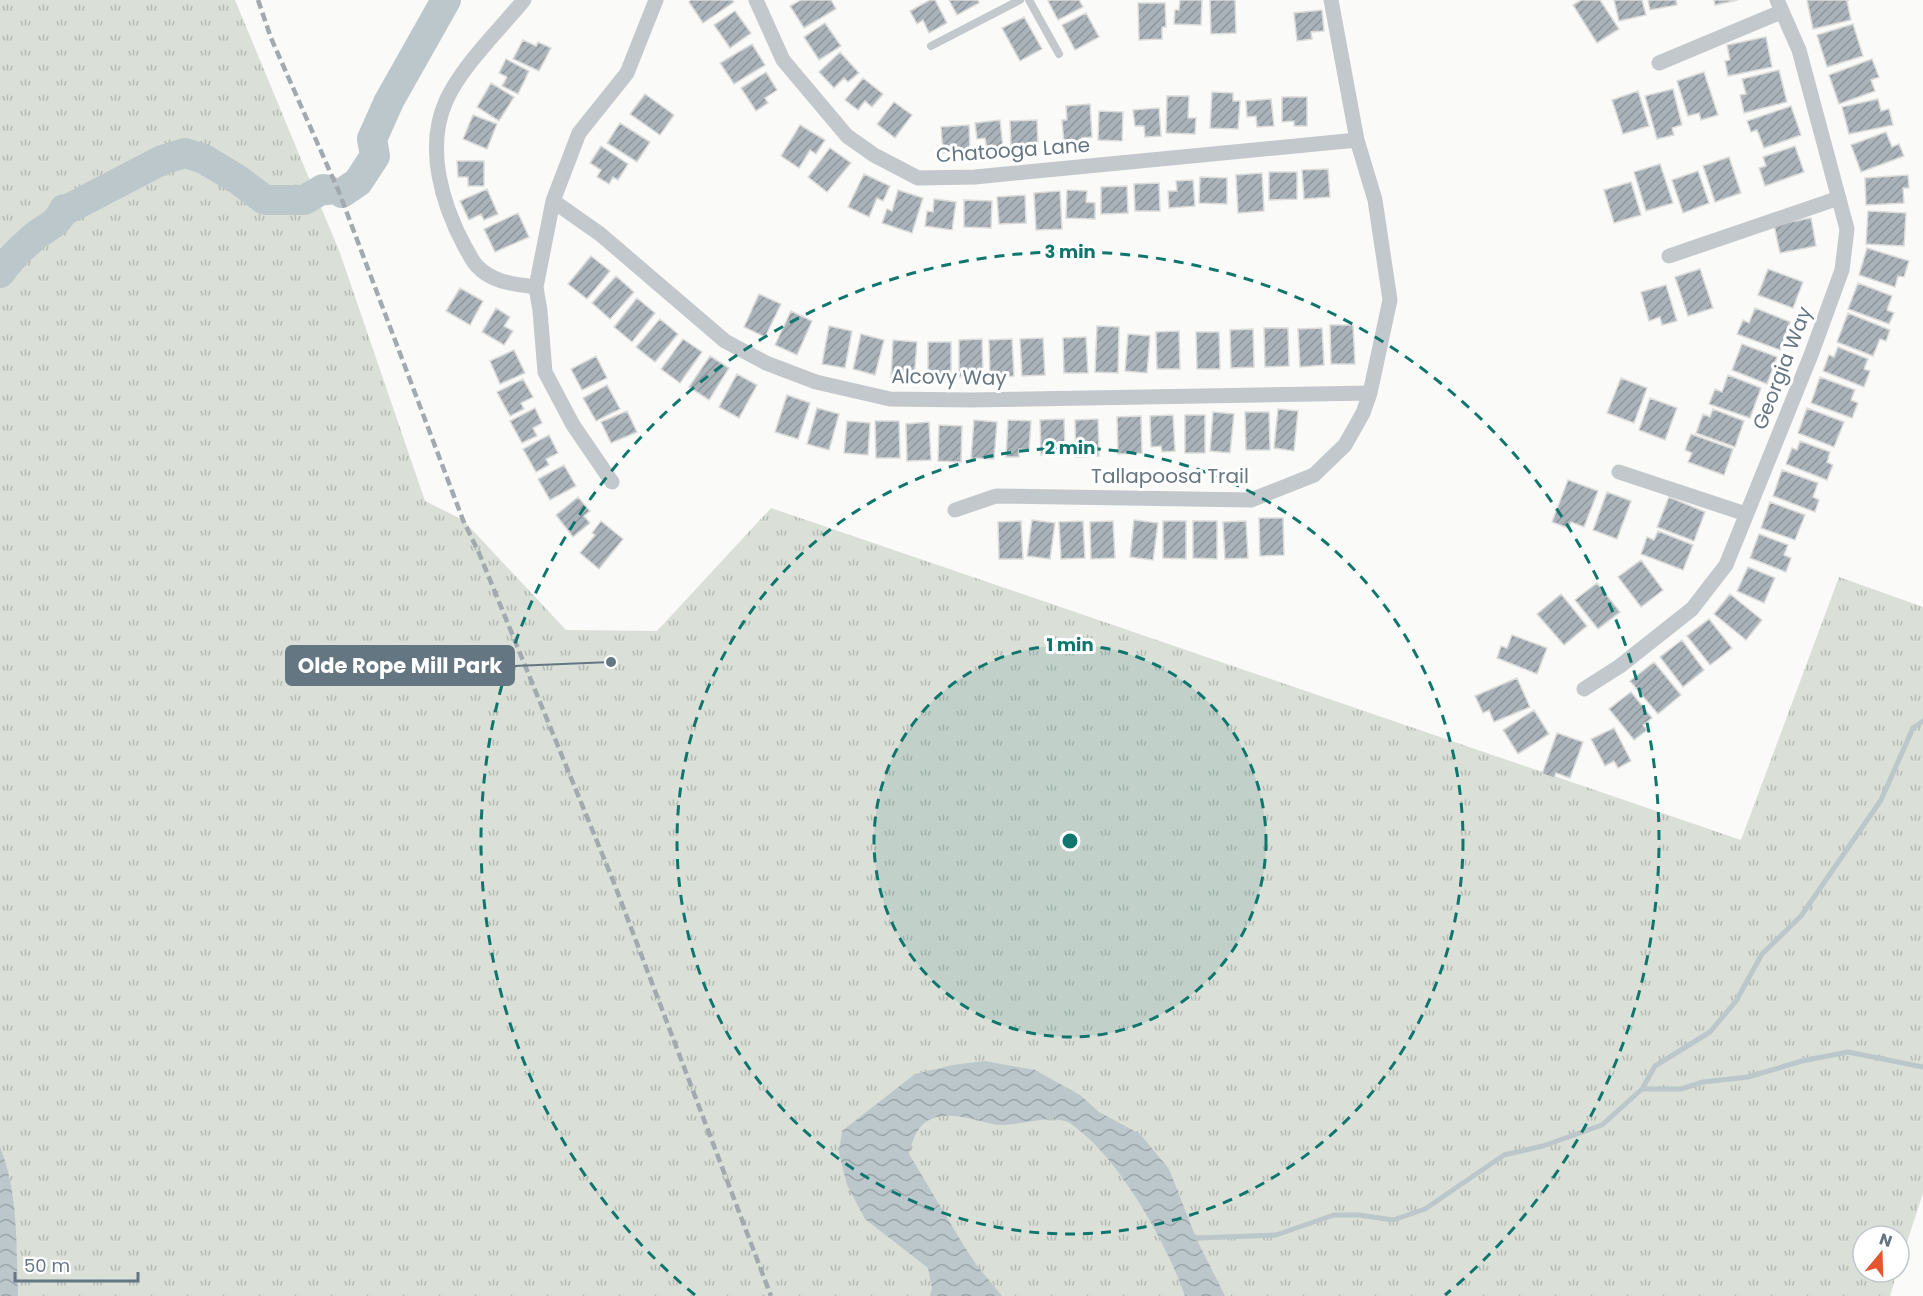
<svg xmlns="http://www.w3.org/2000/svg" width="1923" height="1296" font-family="Poppins,sans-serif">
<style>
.park{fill:url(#park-tufts)}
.water{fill:url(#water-waves)}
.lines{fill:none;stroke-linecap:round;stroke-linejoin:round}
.stream{stroke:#bbc7cb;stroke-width:5}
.river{stroke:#bbc7cb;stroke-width:30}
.building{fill:url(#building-hatch);stroke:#dcdcda;stroke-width:1.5}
.lane{stroke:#c3c8cc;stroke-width:8}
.street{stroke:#c3c8cc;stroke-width:15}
.rail{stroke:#a2aab0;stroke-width:4.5;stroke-dasharray:9 4.5;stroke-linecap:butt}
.ring{fill:none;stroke:#0f766e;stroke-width:3;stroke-dasharray:10 8}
.labels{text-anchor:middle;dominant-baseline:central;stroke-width:6;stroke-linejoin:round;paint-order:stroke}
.street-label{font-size:20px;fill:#657683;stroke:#fff}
.centre{fill:#0f766e;stroke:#fff;stroke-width:3}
.ring-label{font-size:18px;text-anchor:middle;font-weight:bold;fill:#0f766e;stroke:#fff;stroke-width:6;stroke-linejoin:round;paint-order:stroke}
.leader{fill:none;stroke:#657683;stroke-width:2}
.callout-dot{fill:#657683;stroke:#fff;stroke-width:2}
.callout{fill:#657683;stroke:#657683;stroke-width:2}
.callout-label{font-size:21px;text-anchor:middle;font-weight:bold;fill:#fff}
</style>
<defs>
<pattern id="park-tufts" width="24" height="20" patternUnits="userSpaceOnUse" patternTransform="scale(1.5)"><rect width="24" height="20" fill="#dadfd7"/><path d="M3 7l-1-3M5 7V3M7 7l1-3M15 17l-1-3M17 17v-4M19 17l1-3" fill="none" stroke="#b4b9b4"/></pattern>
<pattern id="water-waves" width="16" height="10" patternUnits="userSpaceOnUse" patternTransform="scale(1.5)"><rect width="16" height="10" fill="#bbc7cb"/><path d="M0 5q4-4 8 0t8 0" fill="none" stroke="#9ca6aa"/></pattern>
<pattern id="building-hatch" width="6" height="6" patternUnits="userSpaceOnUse" patternTransform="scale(1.5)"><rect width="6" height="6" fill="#aab3b9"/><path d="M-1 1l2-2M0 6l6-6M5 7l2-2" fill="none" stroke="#8e969c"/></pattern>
</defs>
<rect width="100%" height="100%" fill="#fafaf8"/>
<path class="park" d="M0 0H235L340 253 425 501 463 520 566 630 657 631 771 508 1741 840 1839 577 1923 607V1193L1899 1267V1236H1863V1272H1897L1890 1296H0Z"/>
<path class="water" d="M984 1061 1035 1070 1080 1095 1099 1112 1140 1134 1169 1169 1196 1238 1225 1296H1185C1168 1246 1122 1164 1080 1131 1076 1128 1070 1122 1065 1121 1040 1114 1013 1130 988 1123 965 1117 931 1107 917 1132 913 1138 911 1147 909 1154L964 1246 978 1267 1002 1296H930L932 1288 928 1268 865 1219 847 1185 839 1153 842 1131 915 1074 953 1065Z
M0 1147C19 1194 16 1247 18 1296H0Z"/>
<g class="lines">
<path class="stream" d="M1642 1089H1681L1703 1082 1748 1077 1802 1061 1848 1052 1923 1067
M1196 1238 1276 1235 1334 1215H1359L1393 1220 1425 1209 1504 1155 1543 1146 1602 1125 1642 1089 1655 1066 1710 1032 1736 1001 1762 954 1801 916 1881 800 1913 728 1923 721"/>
<path class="river" d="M342 193 358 182 375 156 372 139 389 101 446 0
M0 273C9 260 21 248 33 238 45 227 57 226 64 209H68L162 160 185 153 204 159 237 179 265 200H304L323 189 328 190"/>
</g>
<path class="building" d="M691 0H732L734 2 703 23 689 2Z
M801 0H831L836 9 804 28 790 6Z
M930 0H935L947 23 929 33 923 20 917 24 910 11Z
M949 0H978L979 3 957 15Z
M1051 0H1079L1083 7 1058 20 1048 1Z
M1180 0H1202L1201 25 1174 24 1175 10H1179Z
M1210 0H1235L1236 33 1211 34Z
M1581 0H1600L1619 29 1597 43 1573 5Z
M1614 0H1642L1646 15 1619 21Z
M1648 0H1676L1677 5 1650 10Z
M1714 0H1738L1715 5Z
M1807 0H1849L1847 1 1851 20 1813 29Z
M1138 3H1165L1166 27H1162V39L1139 40Z
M1322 10 1324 31 1311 32 1312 39 1297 41 1294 13Z
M735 11 751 33 730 48 714 25Z
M1086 13 1099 37 1075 50 1062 25Z
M1024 17 1042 49 1020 61 1002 28Z
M825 23 841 46 819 60 804 37Z
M1853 24 1863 56 1827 67 1817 35Z
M1766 37 1772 67 1728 76 1725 61 1730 60 1727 45Z
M523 40 536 46 538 42 551 48 539 71 513 59Z
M752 44 765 65 734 84 720 63Z
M840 52 859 73 848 82 844 78 834 88 819 72Z
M506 59 529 71 518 94 502 86 507 77 499 73Z
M1872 59 1879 77 1871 80 1875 91 1839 104 1829 75Z
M1779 70 1787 102 1744 113 1740 95 1746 94 1742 79Z
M766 72 777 90 765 98 768 103 756 111 741 88Z
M1704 72 1718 115 1701 120 1699 113 1688 116 1677 81Z
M863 78 883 94 872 107 865 101 858 110 845 100Z
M491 83 514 97 499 121 477 107Z
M1673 89 1682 125 1672 128 1674 135 1657 139 1645 96Z
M1638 91 1649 126 1623 134 1612 100Z
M1212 92 1233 93V101H1240L1238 129 1210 128Z
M645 94 674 115 660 135 630 114Z
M1167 96H1189L1188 118H1196L1195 134 1166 133Z
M1282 97H1307V126H1294V121L1282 122Z
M1271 99 1274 126 1257 127 1256 116 1247 117 1246 101Z
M1878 99 1881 111 1889 109 1893 125 1849 134 1842 107Z
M894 102 912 115 895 138 877 124Z
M1090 104 1092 137 1082 138 1083 143 1064 145 1062 120H1067L1066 106Z
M1791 106 1801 135 1764 148 1757 130 1751 132 1747 121Z
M1159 108 1161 136 1145 137 1144 126H1135L1133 110Z
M1099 111 1123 112 1122 141 1098 140Z
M473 115 497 124 487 149 463 139Z
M1000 120 1003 148 987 150 985 138 977 139 975 123Z
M1037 120 1038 146 1011 147 1010 121Z
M620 123 650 142 637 162 607 143Z
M800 125 825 140 816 154 810 150 799 168 781 156Z
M969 125 970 151 943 153 941 127Z
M1886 132 1892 147 1899 144 1904 156 1861 172 1851 145Z
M601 146 628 164 618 180 613 177 609 184 597 177 601 170 590 163Z
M1795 146 1804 172 1765 186 1759 168 1766 166 1763 157Z
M830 148 851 163 827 192 808 177Z
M1729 157 1741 193 1715 202 1703 166Z
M457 161H484V186H468V177H458Z
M1660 164 1673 203 1646 211 1634 172Z
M1328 169 1330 197 1304 199 1302 170Z
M1698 171 1709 203 1683 213 1672 180Z
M1269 172H1297V199L1269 200Z
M1262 173 1264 211 1238 213 1236 175Z
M864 174 890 186 883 201 877 198 869 217 848 207Z
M1908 175 1909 188H1903L1904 203 1866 205 1865 178Z
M1200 177 1227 178V204L1199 203Z
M1193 180 1195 206 1169 208 1168 191H1177L1176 181Z
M1631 182 1641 215 1614 223 1604 190Z
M1159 183 1160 211H1135L1134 184Z
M1127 186 1128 213 1101 214V187Z
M487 189 498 214 484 220 481 214 469 220 460 201Z
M898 190 923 198 912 233 882 223 887 209 892 211Z
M1067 190 1087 191 1086 202 1095 203V219L1066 218Z
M1060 191 1062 229 1036 230 1034 193Z
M1025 195 1026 223 999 224 997 197Z
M934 199 956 202 952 230 925 226 927 211 933 212Z
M964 200 992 201 991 228 964 227Z
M1868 211 1906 213 1904 246 1866 244Z
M518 213 529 237 495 252 484 229Z
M1811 218 1816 246 1780 253 1774 225Z
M1867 248 1909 261 1904 277 1898 276 1895 287 1859 275Z
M591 256 610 271 587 299 568 284Z
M1700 269 1713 308 1688 316 1675 277Z
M1768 269 1803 282 1793 308 1758 295Z
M616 276 634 292 610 319 592 303Z
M1858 283 1892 296 1887 310 1894 313 1889 324 1848 309Z
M1666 285 1677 321 1662 325 1660 317 1649 321 1641 292Z
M460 288 483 301 470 325 446 311Z
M759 294 781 304 765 337 744 327Z
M637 298 655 313 632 342 614 327Z
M496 308 510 317 504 326 513 331 504 345 482 332Z
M1755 308 1790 322 1780 350 1737 334 1743 320 1749 323Z
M791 311 812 321 797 355 775 345Z
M1848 313 1890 330 1886 341 1880 339 1873 356 1837 342Z
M660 319 678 334 655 362 636 347Z
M1330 325H1353L1355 364H1331Z
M829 326 852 331 845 368 822 364Z
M1097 326 1119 327 1118 373 1095 372Z
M1264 328H1288L1289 366 1265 367Z
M1322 328 1324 365 1300 367 1298 329Z
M1253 329 1254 367 1231 368 1230 330Z
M1179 331 1180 369H1157L1156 332Z
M1196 332H1219L1220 369H1197Z
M861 334 884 340 875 375 853 369Z
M1128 334 1150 336 1147 373 1125 371Z
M1086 337 1088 373H1064L1063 338Z
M1043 338 1045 375 1022 376 1020 339Z
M683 339 702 352 680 383 661 369Z
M982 339 983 376 959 377V340Z
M1012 339 1014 376 990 377 989 340Z
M893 340 917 342 914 379 891 378Z
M928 342H951V378H928Z
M1742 344 1777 357 1767 384 1732 370Z
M1838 347 1868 359 1864 369 1870 371 1864 387 1823 371 1829 355 1834 357Z
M514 350 525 373 500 384 490 361Z
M596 356 607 378 582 390 571 369Z
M710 356 729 368 709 400 689 387Z
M737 374 757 385 739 418 719 407Z
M1728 375 1761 388 1750 418 1709 404 1715 389 1722 392Z
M1820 377 1855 390 1851 400 1858 403 1852 418 1811 403Z
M1621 378 1647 388 1634 423 1607 413Z
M523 379 533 397 521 403 524 409 510 416 497 392Z
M607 385 620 409 596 421 583 398Z
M787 395 810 403 798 439 775 432Z
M1650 398 1677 408 1665 440 1639 430Z
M535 408 542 423 533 428 537 436 522 443 510 421Z
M817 408 839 414 829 450 807 444Z
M1807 408 1844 422 1834 447 1798 433Z
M1278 409 1298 411 1294 451 1274 448Z
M1713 409 1744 421 1735 447 1696 433 1703 414 1710 417Z
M627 411 637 432 611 443 601 422Z
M1213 412 1234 414 1230 453 1210 451Z
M1245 412H1269L1270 450H1246Z
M1173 415 1175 451 1162 452 1161 446 1151 447 1150 416Z
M1185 415H1205V453H1185Z
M1141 416 1142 453 1118 454 1117 417Z
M1064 419 1065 449H1054V455H1041L1040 420Z
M1098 419 1099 456 1076 457 1075 420Z
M974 420 997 422 994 459 971 458Z
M1008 420 1031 421 1029 450 1019 449V457H1006Z
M847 421 870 423 868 455 844 453Z
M875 421H899L900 458H876Z
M929 422 931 460 907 461 906 424Z
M939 425 962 426 961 462 938 461Z
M1691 434 1733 449 1724 475 1688 462 1692 453 1685 450Z
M549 435 558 453 546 459 549 465 536 472 523 449Z
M1800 441 1830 452 1827 462 1833 465 1827 480 1786 464 1792 448 1797 450Z
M564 465 576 486 550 500 538 479Z
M1782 470 1818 483 1813 497 1819 500 1815 512 1773 496Z
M1568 480 1598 491 1584 527 1571 522 1568 528 1552 522Z
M1607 492 1631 501 1617 539 1593 530Z
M578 497 590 511 584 516 590 523 573 537 556 515Z
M1669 497 1705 512 1694 541 1657 527Z
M1770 502 1805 515 1795 540 1761 528Z
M1259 518H1283L1284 555 1260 556Z
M1032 520 1055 523 1050 559 1027 556Z
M1134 520 1158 523 1153 560 1130 557Z
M601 521 623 539 599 569 580 553 595 535 592 533Z
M1021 521 1023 559H999L998 522Z
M1083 521 1085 558 1061 559 1059 522Z
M1113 521 1115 558 1091 559 1090 522Z
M1163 521H1186V559L1163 558Z
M1193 521H1217V559L1193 558Z
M1246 521 1248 558 1225 559 1223 522Z
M1658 531 1693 545 1683 570 1641 554 1647 537 1654 540Z
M1759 534 1788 545 1784 555 1791 558 1786 572 1750 558Z
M1641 560 1663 590 1641 607 1618 577Z
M1748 567 1775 578 1764 603 1737 591Z
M1597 583 1620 612 1598 629 1575 600Z
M1561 594 1587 626 1564 645 1537 614Z
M1730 594 1762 620 1746 640 1714 614Z
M1709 619 1732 648 1710 665 1687 636Z
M1512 635 1547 648 1537 674 1497 658 1501 646 1507 648Z
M1682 640 1704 670 1683 687 1660 657Z
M1654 662 1681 695 1658 714 1630 681Z
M1517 678 1530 707 1494 722 1489 710 1483 713 1475 696Z
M1631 692 1652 718 1643 725 1647 730 1634 740 1609 709Z
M1534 710 1549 734 1518 754 1503 730Z
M1614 728 1631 761 1618 768 1614 761 1605 766 1591 739Z
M1557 733 1583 742 1570 778 1556 773 1554 778 1542 774Z"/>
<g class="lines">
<path class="lane" d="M1029 0 1059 54
M931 46 1020 0"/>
<path class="street" d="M524 0C499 30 461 67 446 101 425 148 442 204 465 247 469 253 472 261 477 266 493 283 514 284 536 287
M756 0 783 60 847 136 874 155 918 178 975 177 1357 140
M1659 63 1781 12
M553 201 600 234 725 341 766 363 816 382 890 399 969 400 1370 393
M1669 256 1839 198
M1619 472 1746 514
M612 482 573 425 545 372 540 311 536 287 553 201 579 133 627 73 656 0
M955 510 996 496 1251 500 1314 475 1345 445 1363 413 1370 393 1390 300 1375 200 1357 140 1331 0
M1584 689 1620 666 1692 609 1726 565 1811 355 1842 270 1847 229 1799 50 1777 0"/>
<path class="rail" d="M258 0 271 38 339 192 463 520 479 553 614 883 771 1296"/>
</g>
<circle cx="1070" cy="841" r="196" fill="#0f766e" fill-opacity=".12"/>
<g class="ring">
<circle cx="1070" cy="841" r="196"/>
<circle cx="1070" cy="841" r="393"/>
<path d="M695 1295A589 589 0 1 1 1445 1295"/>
</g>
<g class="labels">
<g class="street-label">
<text transform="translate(1013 150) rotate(-4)">Chatooga Lane</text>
<text transform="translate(1782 368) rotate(-69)">Georgia Way</text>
<text transform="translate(949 377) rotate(1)">Alcovy Way</text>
<text x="1170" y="476">Tallapoosa Trail</text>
</g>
</g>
<circle cx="1070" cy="841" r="9" class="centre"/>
<g class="ring-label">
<text x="1070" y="258">3 min</text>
<text x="1070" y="454">2 min</text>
<text x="1070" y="651">1 min</text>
</g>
<path class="leader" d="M611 662L514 666"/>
<circle class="callout-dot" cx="611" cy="662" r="6"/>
<rect class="callout" x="286" y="646" width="228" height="39" rx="6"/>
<g class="callout-label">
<text x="400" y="673">Olde Rope Mill Park</text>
</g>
<g transform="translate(1881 1254) rotate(19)"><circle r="28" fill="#ffffff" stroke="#c1c8cd" stroke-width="1.5"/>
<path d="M0-4.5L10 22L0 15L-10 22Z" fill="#e4572e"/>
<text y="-9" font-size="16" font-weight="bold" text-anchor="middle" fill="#657683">N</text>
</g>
<path d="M15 1272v9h123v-9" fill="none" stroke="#657683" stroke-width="3"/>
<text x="24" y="1272" font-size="18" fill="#657683" stroke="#ffffff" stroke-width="4.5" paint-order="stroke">50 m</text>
</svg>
